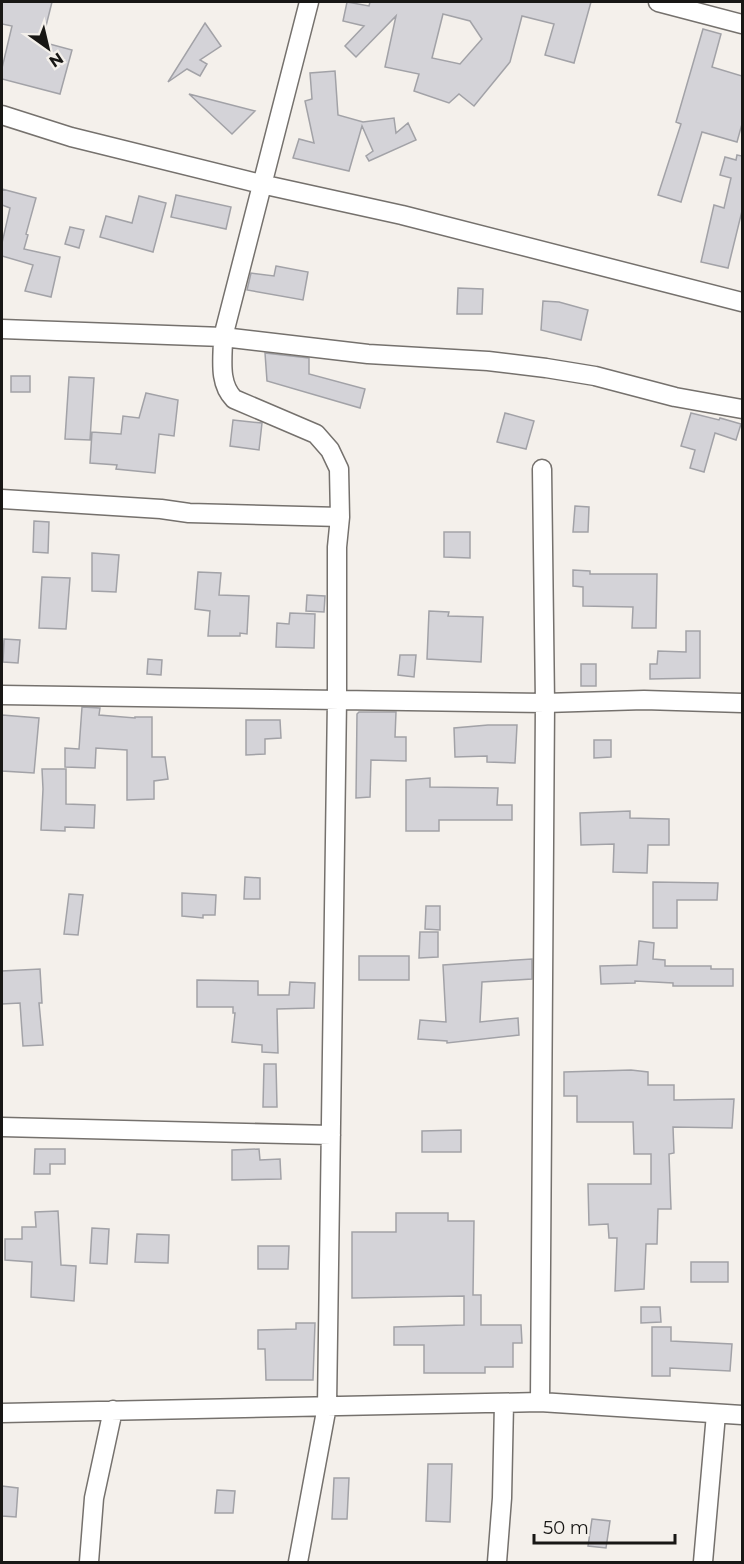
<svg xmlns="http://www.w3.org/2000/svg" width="744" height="1564" font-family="Montserrat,sans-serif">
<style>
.building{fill:#d4d3d8;stroke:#a2a2a7;stroke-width:1.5;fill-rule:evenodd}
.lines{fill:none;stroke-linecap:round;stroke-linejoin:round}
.minor-casing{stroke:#75716d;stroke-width:21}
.minor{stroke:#fff;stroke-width:18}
</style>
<rect width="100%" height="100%" fill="#f4f0eb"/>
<path class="building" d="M2 2H52L42 42 72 50 60 94 2 79V68L12 26 2 24Z
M347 2 369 6 370 2H591L574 63 545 55 554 24 522 16 510 62 474 106 459 94 449 103 414 91 419 74 385 67 396 16 356 57 345 46 364 26 343 21ZM443 14 470 21 482 39 460 64 432 58Z
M205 23 221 46 200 60 207 64 200 76 187 69 168 82Z
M703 29 721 34 712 67 742 76V124L737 142 702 132 681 202 658 195 681 124 676 122Z
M335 71 338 115 363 122 394 118 396 133 408 123 416 140 369 161 366 156 373 151 362 126 349 171 293 158 299 139 314 143 305 101 312 99 310 73Z
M189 94 255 111 232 134Z
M737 155 742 156V211L728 268 701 262 714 205 724 208 731 178 720 175 725 157 736 160Z
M2 189 36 198 26 234 28 235 24 249 60 257 51 297 25 291 33 265 2 256V243L10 208 2 205Z
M176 195 231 207 226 229 171 217Z
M139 196 166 203 153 252 100 237 106 216 132 223Z
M70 227 84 230 79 248 65 244Z
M276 266 308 272 303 300 247 290 251 273 274 276Z
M458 288 483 289 482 314H457Z
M543 301 559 302 588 310 581 340 541 330Z
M265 353 309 358V374L365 389 360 408 267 381Z
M11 376H30V392H11Z
M69 377 94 378 90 440 65 439Z
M146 393 178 400 174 436 159 434 155 473 116 469 117 465 90 463 92 432 121 434 123 416 139 418Z
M505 413 534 421 526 449 497 442Z
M691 413 719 420 720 418 741 424 736 440 715 433 704 472 690 468 695 450 681 446Z
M233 420 262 423 259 450 230 446Z
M575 506 589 507 588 532H573Z
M34 521 49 522 48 553 33 552Z
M444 532H470V558L444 557Z
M92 553 119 555 116 592 92 591Z
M573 570 590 571V574H657L656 628H632L633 607 583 606V587L573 586Z
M198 572 221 573 219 595 249 596 247 634 240 633V636H208L210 611 195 609Z
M42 577 70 578 66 629 39 628Z
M307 595 325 596 324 612 306 611Z
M429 611 449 612 448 616 483 617 481 662 427 659Z
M290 613 315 614 314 648 276 647 277 623 289 624Z
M686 631H700V678L650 679V664H657L658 651 686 652Z
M4 639 20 640 18 663 3 662Z
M400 655H416L414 677 398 675Z
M148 659 162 660 161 675 147 674Z
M581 664H596V686H581Z
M82 707 100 708 99 715 135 718V717H152V757H165L168 779 154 781V799L127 800V750L96 748 95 768 65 767V748L79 749Z
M359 712H396L395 737H406V761L371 760 370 797 356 798 357 714Z
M2 715 39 718 34 773 2 771Z
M246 720H280L281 738 265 739V754L246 755Z
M488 725H517L515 763 487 762V756L455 757 454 728Z
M594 740H611V757L594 758Z
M42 769H66V804L95 805 94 828 65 827V831L41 830 43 789Z
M430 778V787L498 788 497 805H512V820H439V831H406V780Z
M630 811V818L669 819V845H648L647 873 613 872 614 844 581 845 580 813Z
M245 877 260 878V899H244Z
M653 882 718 883 717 900H677V928H653Z
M182 893 216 895 215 915H203V918L182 916Z
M69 894 83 895 78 935 64 934Z
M426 906H440V930L425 929Z
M420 932H438V957L419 958Z
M639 941 654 943 653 959 665 960V966H711V969H733V986H673V983L635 981V983L601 984 600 966 637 965Z
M359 956H409V980H359Z
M532 959V979L482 982 480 1022 518 1018 519 1035 447 1043V1041L418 1039 420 1020 446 1022 443 965Z
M40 969 42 1003H39L43 1045 23 1046 20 1003 2 1004V971Z
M197 980 258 981V995H289L290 982 315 983 314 1008 277 1009 278 1053 262 1052V1045L232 1042 235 1013H233V1007H197Z
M264 1064H276L277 1107H263Z
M631 1070 648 1072V1085H674V1100L734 1099 732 1128 673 1127 674 1153 669 1154 671 1209H658L657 1244H646L644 1289 615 1291 617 1238H609L608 1224 589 1225 588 1184H651V1154H634L633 1122H577V1096H564V1072Z
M461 1130V1152H422V1131Z
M35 1149H65V1164H50V1174H34Z
M259 1149 260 1160 280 1159 281 1179 232 1180V1150Z
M58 1211 61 1265 76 1266 74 1301 31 1297 32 1262 5 1260V1239H22V1227H36L35 1212Z
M396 1213H448V1221H474L473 1295H481V1325H521L522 1343H513V1367H485V1373H424V1345H394V1327L464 1325V1296L352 1298V1232H396Z
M92 1228 109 1229 107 1264 90 1263Z
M137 1234 169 1235 168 1263 135 1262Z
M258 1246H289L288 1269H258Z
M691 1262H728V1282H691Z
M641 1307H660L661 1322 641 1323Z
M296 1323H315L313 1380H266L265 1349H258V1330L296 1329Z
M652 1327H671V1341L732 1344 730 1371 670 1368V1376H652Z
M428 1464H452L450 1522 426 1521Z
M334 1478H349L347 1519H332Z
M2 1486 18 1488 16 1517 2 1516Z
M217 1490 235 1491 233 1513H215Z
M592 1519 610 1521 606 1548 588 1546Z"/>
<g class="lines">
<g class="minor-casing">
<path id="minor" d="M658 2 742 24
M2 115 71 137 261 184 402 215 742 302
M2 329 223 337 368 354 488 361 546 368 595 376 675 397 742 409
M2 499 161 509 189 513 340 517
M2 695 545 703 644 700 742 703
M2 1127 331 1135
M540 1402 545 703 542 469
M2 1413 540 1402 742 1415
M89 1562 94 1498 113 1410
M298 1562 327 1406 337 699V547L340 517 339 469 330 450 316 434 234 399C218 383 223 358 223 337L309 2
M497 1562 502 1498 504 1403
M703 1562 716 1414"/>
</g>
<use href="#minor" class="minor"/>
</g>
<rect width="744" height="1564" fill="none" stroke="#181715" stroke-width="6"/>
<g transform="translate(48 48) rotate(146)" stroke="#f4f0eb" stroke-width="4.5" paint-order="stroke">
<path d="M0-4.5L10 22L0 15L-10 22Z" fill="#181715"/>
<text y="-9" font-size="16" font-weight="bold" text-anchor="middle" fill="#181715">N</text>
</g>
<path d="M534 1534v9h141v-9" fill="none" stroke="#181715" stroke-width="3"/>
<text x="543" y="1534" font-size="18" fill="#181715" stroke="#f4f0eb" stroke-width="4.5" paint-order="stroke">50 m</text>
</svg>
